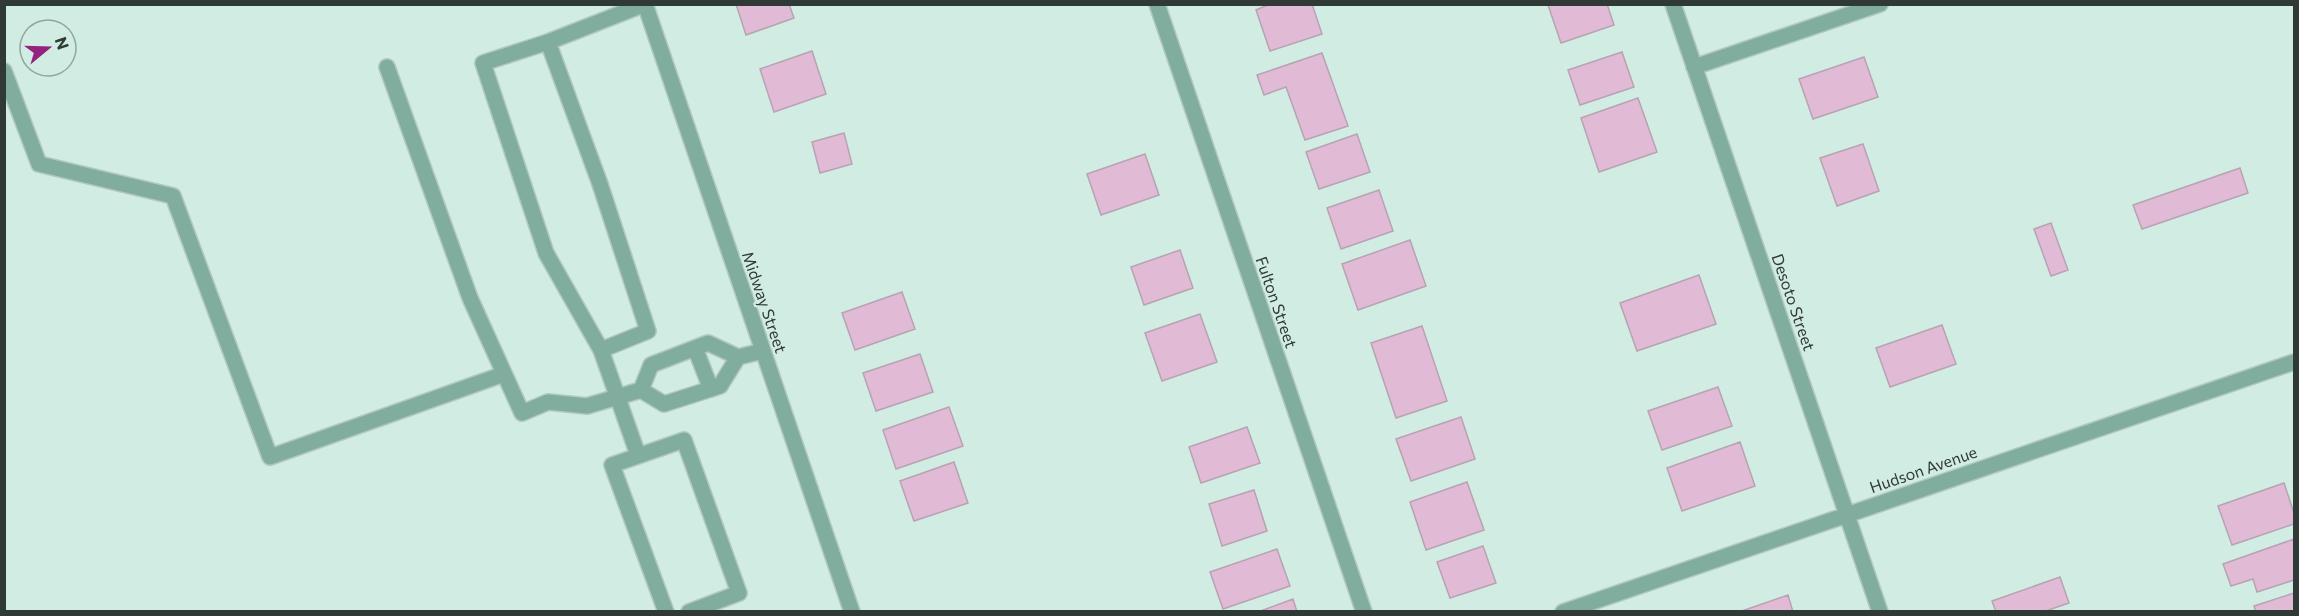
<svg xmlns="http://www.w3.org/2000/svg" width="2299" height="616" font-family="Commissioner,sans-serif">
<style>
.building{fill:#e1bad5;stroke:#b7a3b1;stroke-width:1.5}
.lines{fill:none;stroke-linecap:round;stroke-linejoin:round}
.minor-casing{stroke:#b1c8c0;stroke-width:18}
.minor{stroke:#80ad9e;stroke-width:15}
.labels{text-anchor:middle;dominant-baseline:central;stroke-width:4.5;stroke-linejoin:round;paint-order:stroke}
.street-label{font-size:16px;fill:#2f3a36;stroke:#d1ece2}
</style>
<rect width="100%" height="100%" fill="#d1ece2"/>
<path class="building" d="M736 4H789L794 18 746 35Z
M1270 4H1312L1322 34 1270 51 1256 10Z
M1607 4 1614 25 1561 43 1548 5Z
M812 51 826 94 774 112 760 69Z
M1622 52 1634 87 1580 105 1568 70Z
M1322 53 1348 126 1305 140 1286 87 1264 95 1257 75Z
M1864 57 1878 97 1813 119 1799 79Z
M1638 98 1657 152 1599 172 1581 118Z
M844 133 852 164 820 173 812 142Z
M1357 134 1370 172 1319 189 1306 152Z
M1863 144 1879 191 1837 206 1820 158Z
M1145 154 1159 195 1101 215 1087 174Z
M2240 168 2248 193 2142 229 2133 205Z
M1379 190 1393 231 1341 249 1327 208Z
M2051 223 2068 270 2051 276 2034 229Z
M1410 240 1426 286 1358 310 1342 264Z
M1180 250 1193 288 1144 305 1131 267Z
M1699 275 1716 324 1637 351 1620 303Z
M902 292 915 329 855 350 842 313Z
M1200 314 1217 362 1162 381 1145 333Z
M1942 325 1956 364 1890 387 1876 348Z
M1422 326 1447 401 1396 418 1371 343Z
M920 354 933 392 876 411 863 373Z
M1718 387 1732 426 1662 450 1648 411Z
M949 407 963 446 896 469 883 430Z
M1461 417 1475 459 1411 481 1396 439Z
M1247 427 1260 463 1201 483 1189 447Z
M1740 442 1755 486 1682 511 1667 468Z
M954 462 968 503 914 521 900 481Z
M1467 482 1484 530 1426 550 1410 502Z
M2284 483 2294 513V524L2232 545 2218 506Z
M1254 490 1267 531 1222 546 1209 504Z
M2294 539V580L2257 592 2253 579 2231 586 2223 564Z
M1483 546 1496 583 1450 598 1437 562Z
M1277 549 1290 586 1223 609 1210 572Z
M2060 577 2069 603 2043 612H1996L1992 601Z
M2294 593V612H2256L2254 606Z
M1788 595 1793 612H1739Z
M1293 599 1297 612H1258Z"/>
<g class="lines">
<g class="minor-casing">
<path id="minor" d="M645 4 852 612
M1157 4 1364 612
M1673 4 1880 612
M548 42 645 4
M387 67 470 298 522 413 548 402 587 406 641 390 664 404 720 386 738 357
M1694 67 1880 4
M4 71 39 164 173 196 270 457 504 374
M695 348 711 389
M601 350 648 331 600 184 548 42 483 63 546 253 601 350 638 455
M641 390 651 365 708 343 738 357 763 351
M666 612 612 465 684 440 739 593 689 612
M1563 612 2294 362"/>
</g>
<use href="#minor" class="minor"/>
</g>
<g class="labels">
<g class="street-label">
<text transform="translate(765 302) rotate(71)">Midway Street</text>
<text transform="translate(1277 302) rotate(71)">Fulton Street</text>
<text transform="translate(1794 302) rotate(71)">Desoto Street</text>
<text transform="translate(1923 469) rotate(-19)">Hudson Avenue</text>
</g>
</g>
<rect width="2299" height="616" fill="none" stroke="#2f3a36" stroke-width="12"/>
<g transform="translate(48 48) rotate(71)"><circle r="28" fill="#d1ece2" stroke="#90a59d" stroke-width="1.5"/>
<path d="M0-4.5L10 22L0 15L-10 22Z" fill="#96227f"/>
<text y="-9" font-size="16" font-weight="bold" text-anchor="middle" fill="#2f3a36">N</text>
</g>
</svg>
